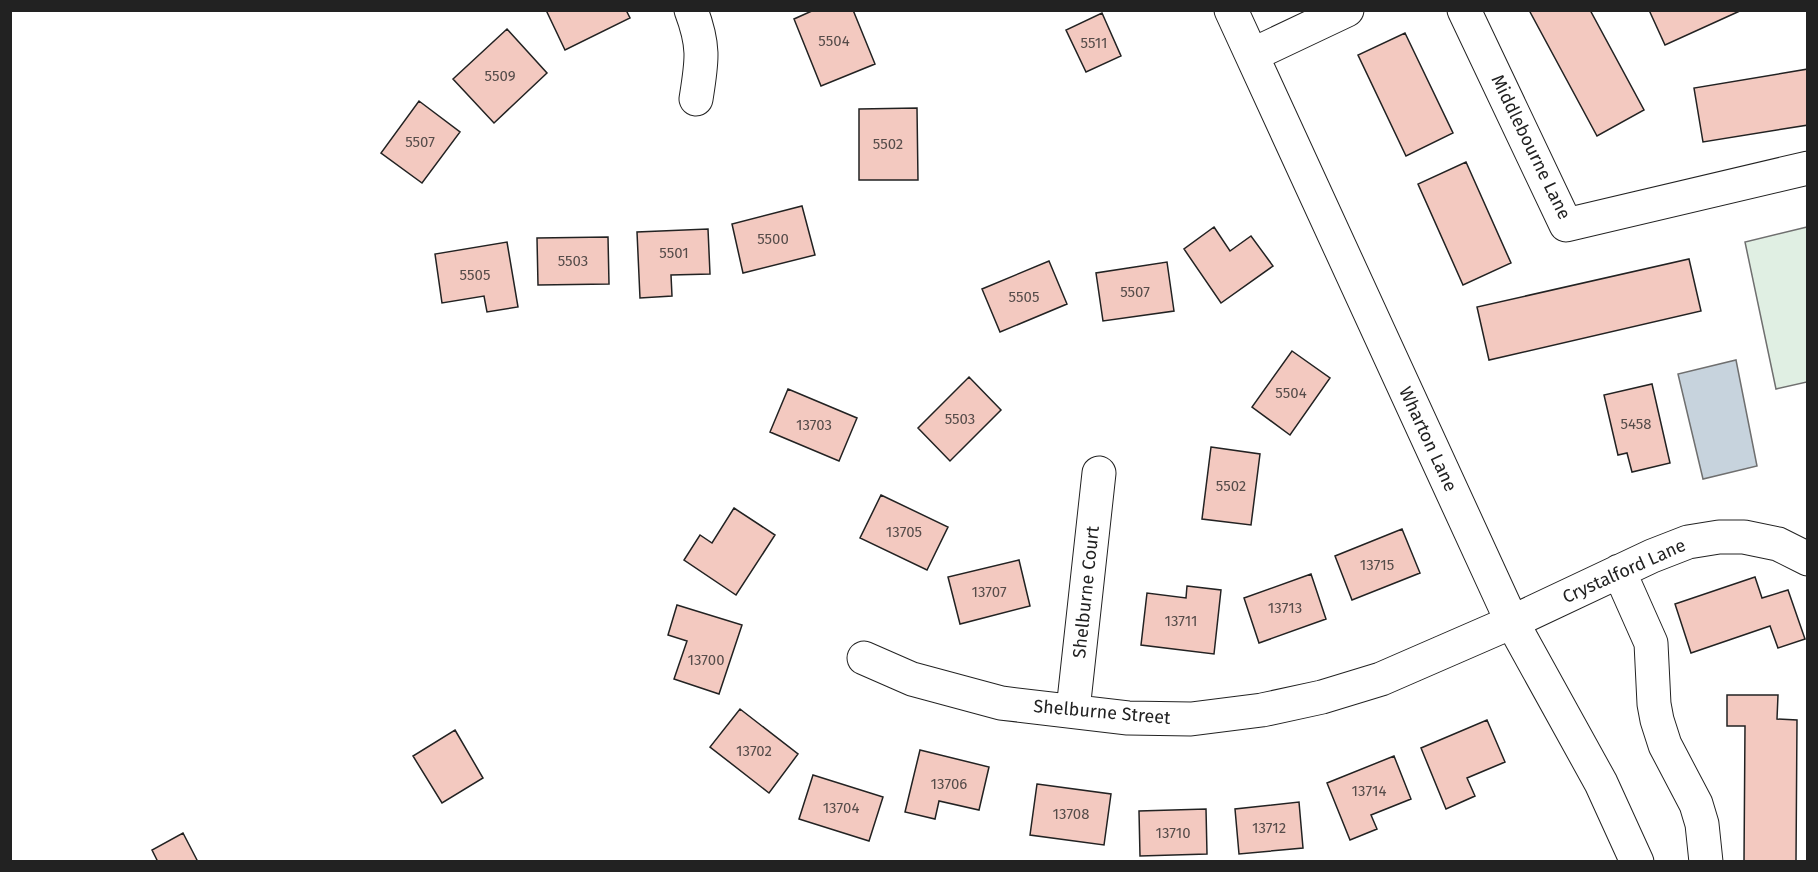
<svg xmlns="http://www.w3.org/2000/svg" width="1818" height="872" font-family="'Fira Sans',sans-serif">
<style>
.green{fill:#e0efe3;stroke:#6f6f6f;stroke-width:1.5}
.water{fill:#c7d3dd;stroke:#6f6f6f;stroke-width:1.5}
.building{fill:#f3c9c0;stroke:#222;stroke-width:1.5}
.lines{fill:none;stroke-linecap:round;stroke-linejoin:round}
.minor-casing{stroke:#222;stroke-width:35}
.minor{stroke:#fff;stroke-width:33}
.labels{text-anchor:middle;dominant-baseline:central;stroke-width:4.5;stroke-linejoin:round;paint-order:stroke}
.number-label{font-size:15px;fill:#564c4a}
.street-label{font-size:18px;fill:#222;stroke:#fff}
</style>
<rect width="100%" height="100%" fill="#fff"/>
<path class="green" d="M1807 227V382L1776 389 1745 242Z"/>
<path class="water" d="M1736 360 1757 466 1703 479 1678 374Z"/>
<path class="building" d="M546 10H626L630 18 565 50Z
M814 10H853L875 64 821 86 794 19Z
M1529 10H1590L1644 110 1597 136Z
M1649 10H1742L1665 45Z
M1102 13 1121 56 1086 72 1066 30Z
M507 29 547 73 494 123 453 79Z
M1405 33 1453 133 1406 156 1358 55Z
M1808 69V125L1703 142 1694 88Z
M419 101 460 132 422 183 381 153Z
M917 108 918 180H859V109Z
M1466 162 1511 263 1463 285 1418 184Z
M802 206 815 255 743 273 732 224Z
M1214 227 1230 251 1251 236 1273 266 1221 303 1184 249Z
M708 229 710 274 671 275 672 296 640 298 637 232Z
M608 237 609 284 538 285 537 238Z
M507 242 518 307 487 312 484 296 442 303 435 254Z
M1689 259 1701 311 1489 360 1477 307Z
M1049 261 1067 304 1000 332 982 289Z
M1167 262 1174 311 1103 321 1096 273Z
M1292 351 1330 378 1290 435 1252 407Z
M969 377 1001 410 950 461 918 428Z
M1652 384 1670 463 1632 472 1627 453 1618 455 1604 395Z
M788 389 857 418 839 461 770 432Z
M1211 447 1260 454 1251 525 1202 519Z
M881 495 948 527 927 570 860 538Z
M734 508 775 535 736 595 684 560 700 535 712 543Z
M1402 529 1420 573 1352 600 1335 556Z
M1019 560 1030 606 960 624 948 577Z
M1311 574 1326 619 1259 643 1244 598Z
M1755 577 1762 598 1788 590 1805 639 1778 648 1770 626 1691 653 1675 604Z
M1187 586 1221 590 1214 654 1141 645 1147 593 1186 598Z
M677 605 742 625 719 694 674 679 687 641 668 635Z
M1727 695H1778L1777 719 1797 720 1796 862H1744L1745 726H1727Z
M740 709 798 754 769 793 710 747Z
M1487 720 1505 762 1467 778 1475 796 1446 809 1421 748Z
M455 730 483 778 442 803 413 756Z
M920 750 989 767 979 810 939 801 935 819 905 812Z
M1394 756 1411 799 1371 815 1377 829 1350 840 1327 783Z
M813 775 883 797 869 841 799 819Z
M1037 784 1111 794 1104 845 1030 835Z
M1299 802 1303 848 1239 854 1235 809Z
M1206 809 1207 854 1140 856 1139 811Z
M183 833 198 862H158L152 850Z"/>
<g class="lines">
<g class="minor-casing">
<path id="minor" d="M691 10C705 47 702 61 696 99
M1231 10 1512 622 1601 783 1637 862
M1464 10 1566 225 1808 168
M1252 55 1347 10
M1619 571 1651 643 1654 704 1657 720 1665 745 1696 804 1702 824 1706 862
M864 658 912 679 1001 703 1128 718 1191 719 1262 710 1322 697 1381 679 1512 622 1652 556 1688 542 1719 537H1744L1778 544 1808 559
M1073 710 1099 473"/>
</g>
<use href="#minor" class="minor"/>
</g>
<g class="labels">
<g class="number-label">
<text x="834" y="41">5504</text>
<text x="1094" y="43">5511</text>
<text x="500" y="76">5509</text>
<text x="420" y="142">5507</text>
<text x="888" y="144">5502</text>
<text x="773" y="239">5500</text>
<text x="674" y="253">5501</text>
<text x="573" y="261">5503</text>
<text x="475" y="275">5505</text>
<text x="1135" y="292">5507</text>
<text x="1024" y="297">5505</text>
<text x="1291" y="393">5504</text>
<text x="960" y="419">5503</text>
<text x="1636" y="424">5458</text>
<text x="814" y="425">13703</text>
<text x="1231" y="486">5502</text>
<text x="904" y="532">13705</text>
<text x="1377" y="565">13715</text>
<text x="989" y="592">13707</text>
<text x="1285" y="608">13713</text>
<text x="1181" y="621">13711</text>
<text x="706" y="660">13700</text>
<text x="754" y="751">13702</text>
<text x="949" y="784">13706</text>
<text x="1369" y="791">13714</text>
<text x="841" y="808">13704</text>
<text x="1071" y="814">13708</text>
<text x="1269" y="828">13712</text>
<text x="1173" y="833">13710</text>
</g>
<g class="street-label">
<text transform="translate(1531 147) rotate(64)">Middlebourne Lane</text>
<text transform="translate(1428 439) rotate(65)">Wharton Lane</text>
<text transform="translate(1624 571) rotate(-24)">Crystalford Lane</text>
<text transform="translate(1086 592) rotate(-84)">Shelburne Court</text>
<text transform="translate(1102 712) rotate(5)">Shelburne Street</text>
</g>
</g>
<rect width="1818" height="872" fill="none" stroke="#222222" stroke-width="24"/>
</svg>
